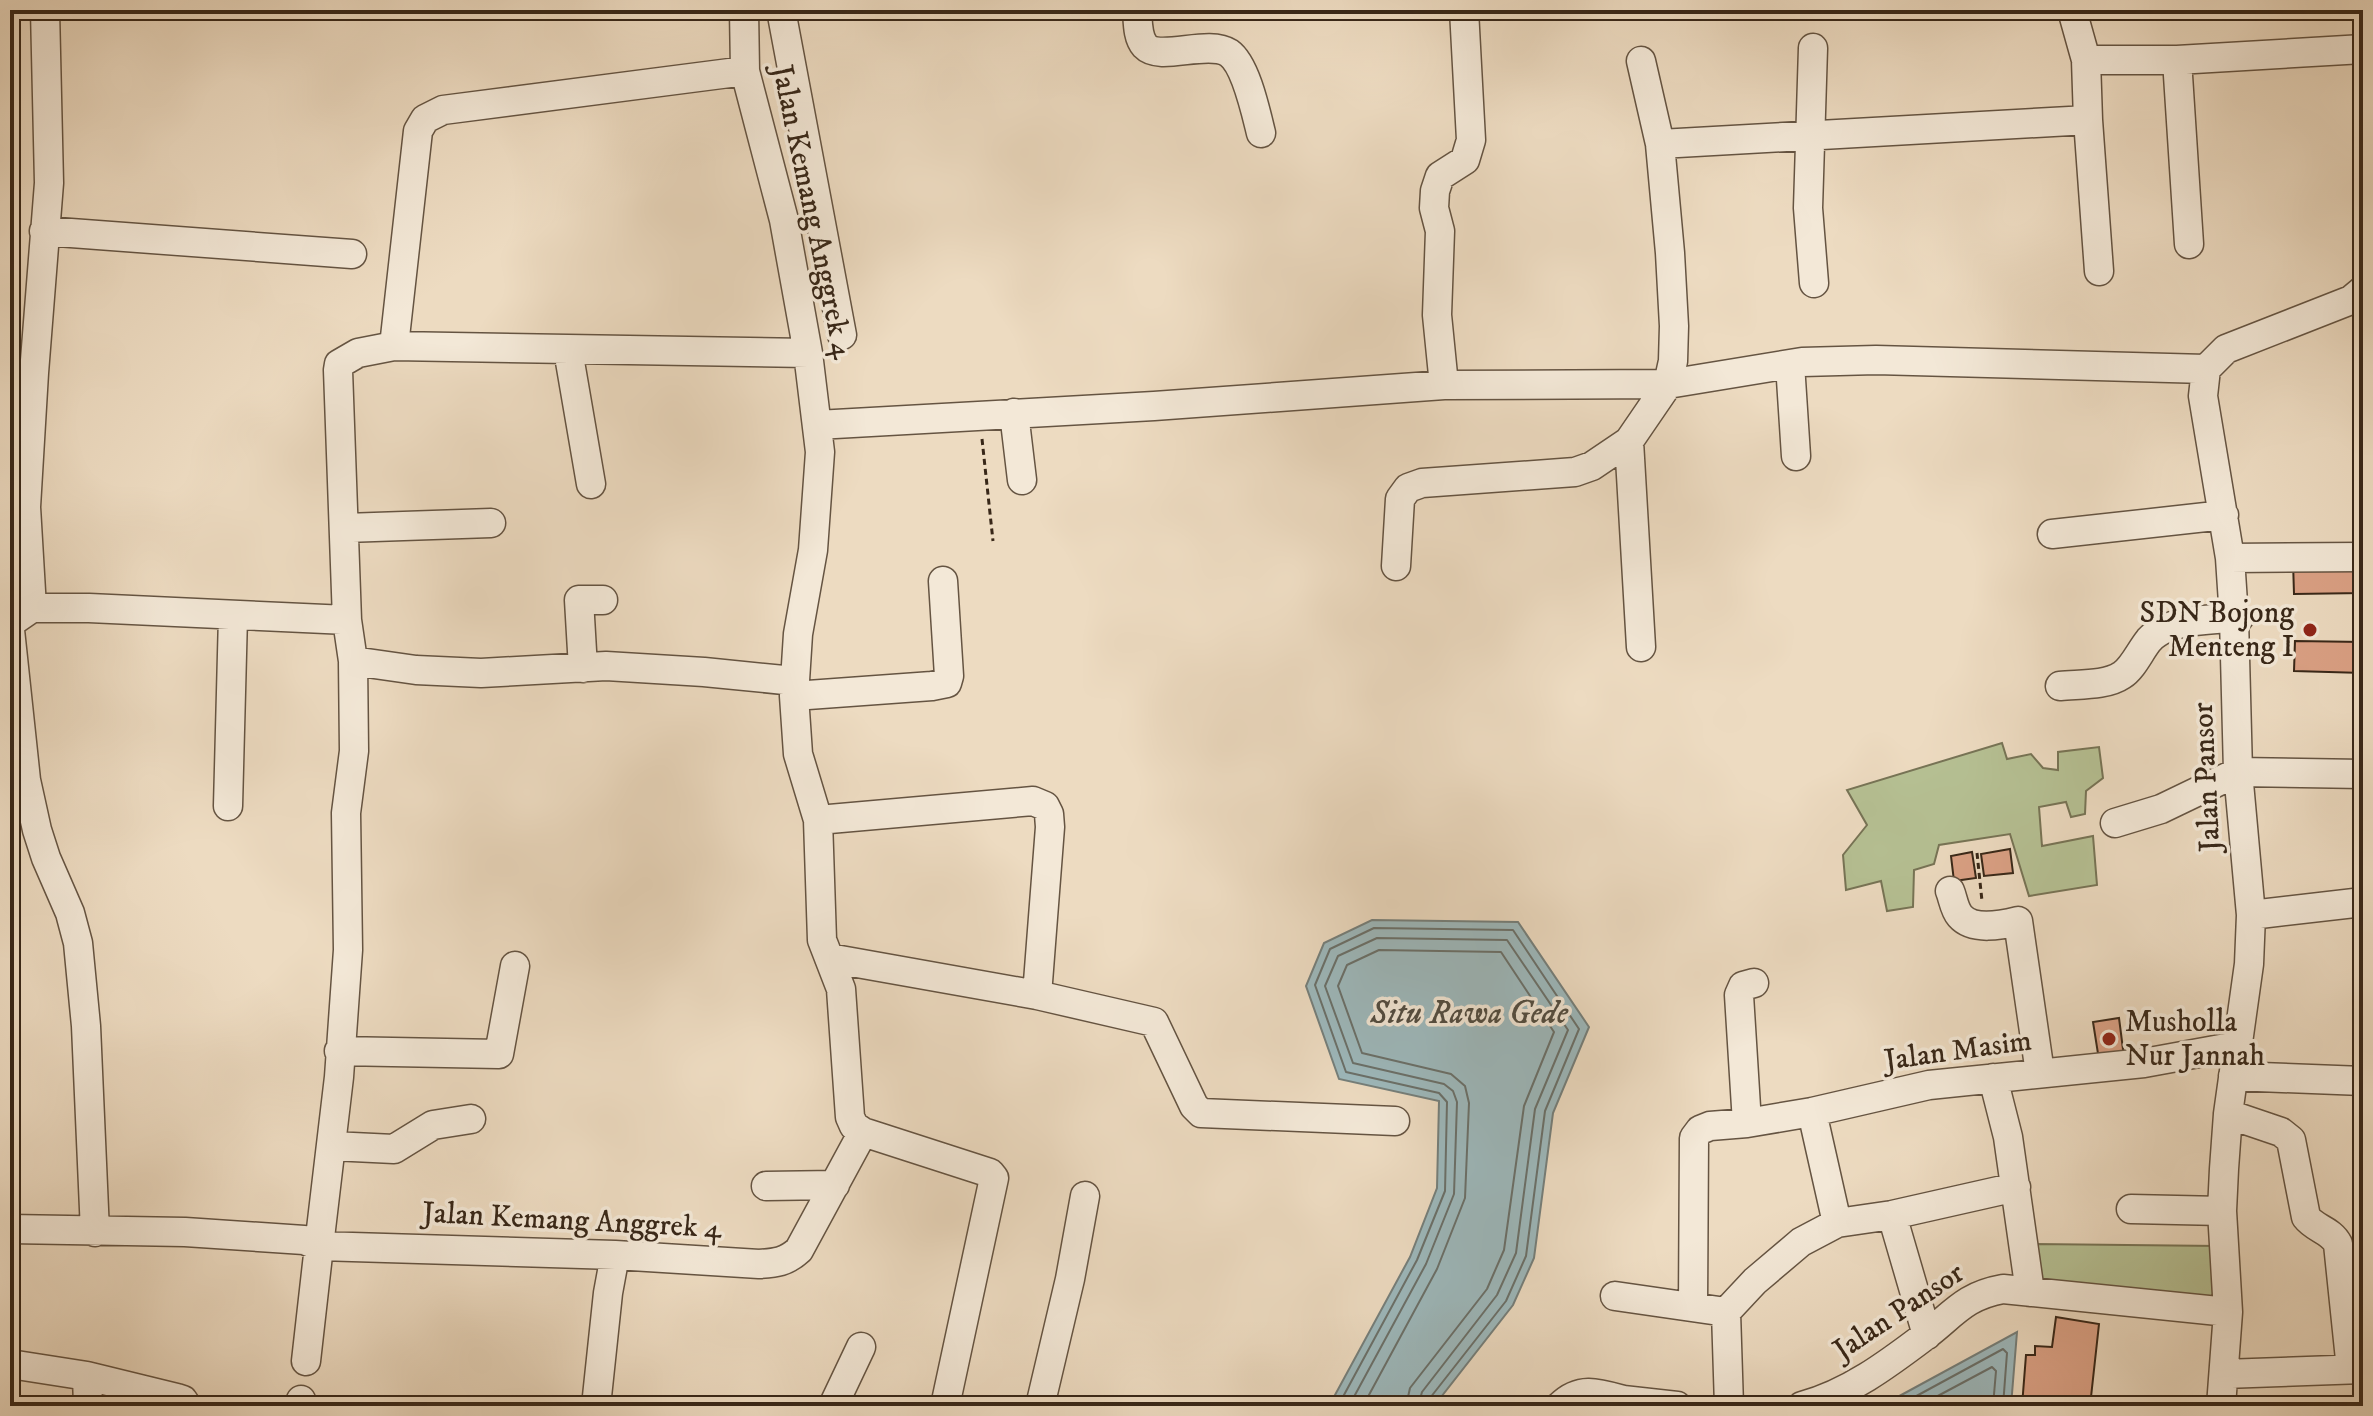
<svg xmlns="http://www.w3.org/2000/svg" width="2373" height="1416" font-family="'IM FELL DW Pica',serif">
<style>
.green{fill:#b6c194;stroke:#777456;stroke-width:2}
.water{fill:#9db9bd;stroke:#757f7b;stroke-width:2}
.lines{fill:none;stroke-linecap:round;stroke-linejoin:round}
.shore{stroke:#6a706a;stroke-width:2}
.building{fill:#dba185;stroke:#382718;stroke-width:2}
.minor-casing{stroke:#655442;stroke-width:31}
.path{stroke:#382718;stroke-width:3;stroke-dasharray:6 4;stroke-linecap:butt}
.minor{stroke:#f3e8d7;stroke-width:28}
.poi-dot{fill:#8f2418;stroke:#f3e8d7;stroke-width:3}
.labels{text-anchor:middle;dominant-baseline:central;stroke-width:7;stroke-linejoin:round;paint-order:stroke}
.street-label{font-size:30px;fill:#382718;stroke:#f3e8d7}
.poi-label{font-size:30px;fill:#382718;stroke:#f3e8d7;text-anchor:end}
.water-label{font-size:32px;font-style:italic;fill:#514c41;stroke:#f3e8d7}
</style>
<rect width="100%" height="100%" fill="#eddbc1"/>
<filter id="stains"><feTurbulence type="fractalNoise" baseFrequency=".0025" numOctaves="4"/><feColorMatrix values="0 0 0 0 .2 0 0 0 0 .09 0 0 0 0 .02 0 0 0 .5 -.17"/></filter>
<radialGradient id="worn" r=".72"><stop offset=".6" stop-color="#630" stop-opacity="0"/><stop offset="1" stop-color="#630" stop-opacity=".3"/></radialGradient>
<path class="green" d="M2002 743 2007 759 2031 754 2043 768 2058 770V752L2099 747 2103 778 2086 791 2085 814 2071 817 2066 802 2039 807 2042 846 2093 836 2097 885 2029 896 2010 834 1939 845 1934 864 1914 870 1913 907 1887 911 1881 881 1846 890 1843 855 1867 825 1847 790Z
M2035 1244 2218 1246 2223 1307 2035 1284Z"/>
<path class="water" d="M1372 920 1518 922 1589 1027 1553 1113 1534 1258 1513 1305 1434 1406H1329L1410 1257 1437 1188 1439 1101 1339 1079 1306 986 1324 943Z
M2017 1332 2011 1406H1881Z"/>
<g class="lines">
<path class="shore" d="M1338 1406 1417 1260 1445 1191 1447 1102 1439 1093 1346 1072 1315 985 1330 949 1374 928 1513 930 1579 1029 1545 1111 1526 1256 1506 1301 1430 1398 1428 1406
M1349 1406 1426 1264 1454 1194 1457 1102 1453 1091 1444 1084 1353 1063 1325 986 1338 956 1377 938 1507 940 1568 1030 1535 1109 1516 1253 1497 1295 1422 1392 1418 1406
M1363 1406 1437 1269 1465 1198 1469 1103 1465 1086 1451 1074 1362 1053 1338 986 1347 965 1379 950 1501 952 1554 1032 1524 1106 1504 1250 1487 1289 1410 1388 1406 1406
M1898 1406 2003 1349 2007 1353 2003 1406
M1919 1406 1992 1367 1996 1371 1993 1406"/>
</g>
<path class="building" d="M2293 561 2363 563V593L2294 594Z
M2295 641 2363 642V673L2294 671Z
M2010 849 2013 873 1984 876 1981 854Z
M1972 852 1976 878 1954 881 1951 856Z
M2119 1018 2124 1057 2099 1060 2093 1022Z
M2056 1317 2099 1324 2090 1406H2022L2026 1355H2035V1346L2052 1347Z"/>
<g class="lines">
<g class="minor-casing">
<path id="minor" d="M744 10 745 71 784 220 808 353 820 452 813 550 798 634 794 696 798 754 818 820 822 940 841 989 850 1117 854 1126 863 1132 990 1173 994 1178 945 1406
M781 10 842 335
M1137 10C1138 21 1137 37 1145 46 1160 62 1208 39 1229 53 1246 65 1256 113 1261 133
M2072 10 2086 60
M1813 48 1808 208 1814 283
M2177 60 2189 244
M2088 120 2099 271
M1660 144 2088 120 2086 60H2177L2363 49
M44 231 352 254
M394 346 808 353
M568 350 591 484
M1790 364 1796 456
M1444 385 1437 315 1440 231 1434 208 1435 191 1440 176 1465 160 1471 140 1464 10
M1014 413 1022 480
M817 425 1154 406 1444 385 1668 384 1802 362 1876 360 2206 369
M1629 441 1641 647
M345 528 491 523
M2052 534 2224 515
M2230 558 2363 557
M1396 566 1400 499 1408 488 1422 483 1575 472 1592 466 1629 441 1668 384 1673 361 1674 326 1670 253 1660 144 1641 61
M32 608 26 507 34 373 49 183 45 10
M16 619 32 608H89L347 620
M10 630 26 780 37 830 46 858 70 913 78 943 86 1026 95 1232
M353 661 416 670 481 673 606 666 704 672 794 681
M583 668 579 600H603
M2060 686C2079 684 2106 686 2122 675 2133 668 2140 651 2149 640 2168 619 2212 619 2239 618
M794 696 932 686 947 683 949 676 943 581
M228 806 233 616
M818 820 1033 801 1045 806 1049 814 1050 827 1037 995
M2115 823 2161 809 2238 772 2363 774
M1950 891C1953 898 1954 909 1960 916 1973 931 2002 925 2018 921L2040 1073
M2251 915 2363 902
M829 958 1037 995 1154 1022 1194 1106 1201 1113 1395 1121
M339 1051 499 1054 515 966
M2233 1076 2363 1081
M1993 1078 2008 1137 2030 1292
M1812 1112 1837 1223
M2228 1114 2281 1132 2291 1140 2306 1217C2315 1229 2331 1230 2338 1244L2351 1369
M1747 1123 1739 995 1743 986 1754 983
M332 1146 394 1149 433 1125 471 1119
M766 1186 835 1185
M2131 1209 2222 1211
M1892 1215 1927 1335
M10 1229 185 1232 304 1240 319 1246 339 1077 348 950 346 813 354 751 353 661 347 620 338 370 339 364 358 353 394 346 418 131 425 119 443 110 745 71
M1615 1296 1726 1312 1729 1406
M1693 1307 1694 1138 1700 1130 1710 1126 1747 1123 1812 1112 1929 1085 2144 1063 2237 1046
M1726 1312 1755 1281 1801 1242 1837 1223 1892 1215 2016 1187
M306 1361 319 1246 615 1255 759 1264C776 1263 786 1262 799 1250L863 1132
M10 1364 87 1376
M2224 1374 2363 1369
M301 1400V1406
M88 1406 87 1376 177 1398 183 1400 187 1406
M596 1406 608 1293 615 1255
M833 1406 861 1347
M1040 1406 1070 1279 1085 1196
M1560 1406C1580 1386 1599 1393 1623 1400
M1621 1406 1623 1400 1677 1406
M1802 1406C1848 1394 1888 1364 1925 1336 1954 1314 1964 1296 2003 1289L2228 1312
M2221 1406 2228 1312 2222 1211 2224 1169 2228 1114 2249 964 2251 915 2238 772 2234 618 2230 558 2203 396 2206 369 2226 349 2351 300 2363 290"/>
</g>
<path class="path" d="M982 439 993 541
M1977 853 1982 901"/>
<use href="#minor" class="minor"/>
</g>
<g class="poi-dot">
<circle cx="2310" cy="630" r="8"/>
<circle cx="2109" cy="1039" r="8"/>
</g>
<g class="labels">
<g class="street-label">
<text transform="translate(812 212) rotate(78)">Jalan Kemang Anggrek 4</text>
<text transform="translate(2207 777) rotate(-93)">Jalan Pansor</text>
<text transform="translate(1958 1051) rotate(-8)">Jalan Masim</text>
<text transform="translate(572 1221) rotate(3)">Jalan Kemang Anggrek 4</text>
<text transform="translate(1899 1312) rotate(-34)">Jalan Pansor</text>
</g>
<g class="poi-label">
<text x="2294" y="613">SDN Bojong<tspan x="2294" dy="34">Menteng I</tspan></text>
<text x="2125" y="1022" text-anchor="start">Musholla<tspan x="2125" dy="34">Nur Jannah</tspan></text>
</g>
<g class="water-label">
<text x="1469" y="1014">Situ Rawa Gede</text>
</g>
</g>
<rect width="2373" height="1416" fill="none" stroke="#eddbc1" stroke-width="40"/>
<rect x="12" y="12" width="2349" height="1392" fill="none" stroke="#382718" stroke-width="4"/>
<rect x="20" y="20" width="2333" height="1376" fill="none" stroke="#382718" stroke-width="2"/>
<rect width="100%" height="100%" filter="url(#stains)"/>
<rect width="100%" height="100%" fill="url(#worn)"/>
</svg>
